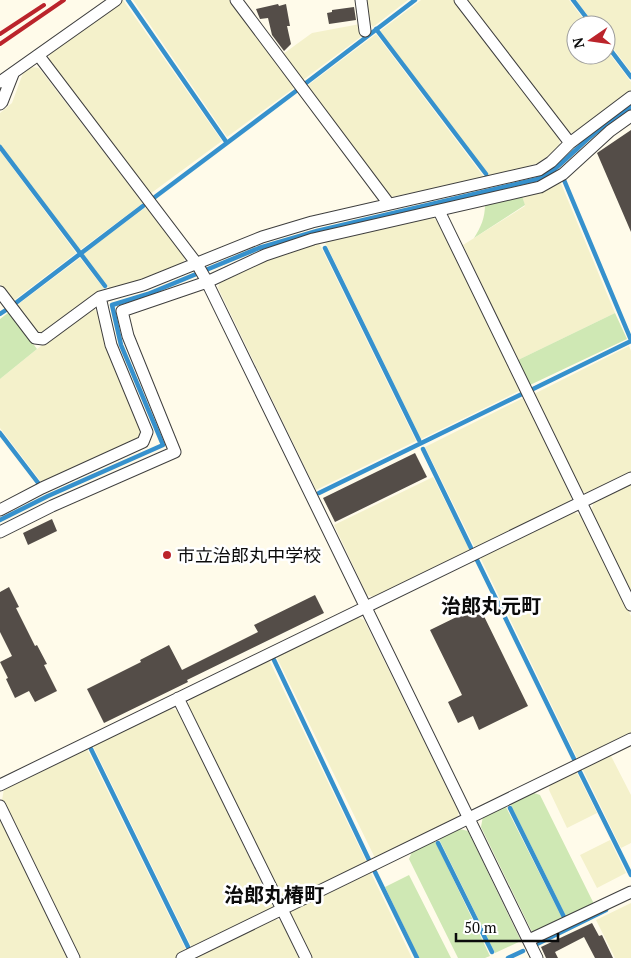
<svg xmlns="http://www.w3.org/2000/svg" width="631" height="958" font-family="'PT Serif','Noto Sans JP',serif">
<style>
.farmland{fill:#f4f1cb}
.green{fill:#cfe8b4}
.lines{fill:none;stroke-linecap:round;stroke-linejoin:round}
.stream{stroke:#3691cd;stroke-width:4.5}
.building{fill:#544d48}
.street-casing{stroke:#3e3e3e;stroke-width:13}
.street{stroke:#fff;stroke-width:11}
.rail{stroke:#bb242b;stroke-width:4}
.poi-dot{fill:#bb242b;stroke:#fff;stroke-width:2}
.labels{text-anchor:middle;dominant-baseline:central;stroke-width:5;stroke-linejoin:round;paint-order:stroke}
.poi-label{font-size:18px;fill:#0b0b0b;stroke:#fff;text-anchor:start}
.quarter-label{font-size:20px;font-weight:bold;fill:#0b0b0b;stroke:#fff}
</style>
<rect width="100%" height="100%" fill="#fffbea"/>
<path class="farmland" d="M121 0H123L222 141 150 194 49 62 50 51Z
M133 0H230L294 88 227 137Z
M364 0H408L373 27 368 21Z
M421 0H456L559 136 560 146 549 155 538 163 522 168 489 176 380 31Z
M467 0H569L588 25H576V55H606V49L631 82V90L574 133 567 132Z
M576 0H631V72L606 39V25H595Z
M360 24 362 36 303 80 283 54 312 33Z
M376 34 484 177 392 197 387 194 307 86Z
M32 67 39 68 143 203 80 250 0 144V113L12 103 23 73Z
M0 151 76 253 13 301 0 284Z
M560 181 615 313 518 360 463 245 525 206 522 196Z
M146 207 185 258 182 266 141 281 109 288 83 254Z
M434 218 441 225 521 390 421 439 325 242 425 219Z
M319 243 416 441 316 490 218 288 221 278 279 254Z
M80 258 105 290 93 295 44 333 35 330 16 306Z
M94 309 98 312 141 432 138 439 42 483 0 428V379L37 349 90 310Z
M629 346 631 351V473L588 494 581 491 534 394Z
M525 397 572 495 570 502 475 548 425 447Z
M433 477 470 551 374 597 367 595 334 525Z
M631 485V593L591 511 594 502Z
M574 512 582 516 631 616V735L578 760 480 557Z
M357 617 364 620 459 812 455 822 376 860 276 656Z
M269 660 368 865 287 903 282 901 187 707 191 698Z
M170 708 179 711 273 907 270 912 193 950 93 746Z
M87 749 187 952 176 958H79L2 800 4 789Z
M607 755 611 756 631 795V843L621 848 582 768Z
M576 771 597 813 567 828 549 790 550 784Z
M0 818 68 958H0Z
M610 840 626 873 597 888 580 855Z
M370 871 412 958H309L288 914 290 910Z
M631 903V958H615L596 920Z
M275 919 281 921 299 958H197L196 957 269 920Z"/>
<path class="green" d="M522 196 525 205 474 238C481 227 485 218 485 204Z
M9 312 37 349 0 379V319Z
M615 313 627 339 530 385 518 360Z
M531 792 540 795 594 904 567 918 510 803Z
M505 805 563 920 533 934 481 827 483 816Z
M460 829 468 831 521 941 495 953 439 839Z
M435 841 490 956 485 958H458L409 859 412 852Z
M409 875 451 958H419L385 887Z"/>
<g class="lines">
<path class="stream" d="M128 0 227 143
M573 0 592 25
M376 29 486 174
M606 44 631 77
M306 83 415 0
M0 147 105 286
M564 180 631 340
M155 197 296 91
M325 248 419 440
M17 302 143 206
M0 314 6 310
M533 389 631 341
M0 433 39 484
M423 449 471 548
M319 493 522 394
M0 520 48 496 163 445 121 345 112 305 148 294 259 248 317 231 538 179C557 170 563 161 578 148 594 132 612 119 631 107
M477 560 575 761
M274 660 369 860
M91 749 189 949
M580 772 631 875
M510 808 564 917
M438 843 492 952
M375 872 417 958
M537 944 606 910
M508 958 523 951"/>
</g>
<path class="building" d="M278 4 279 6 286 4 290 26H287L291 44 284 51 272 35 268 18 260 19 256 9Z
M354 7 356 20 329 24 327 13 332 12V10Z
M631 130V232L597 153Z
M415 453 427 477 335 522 323 498Z
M52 519 57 531 28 545 23 533Z
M9 587 19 607 16 608 35 646 37 645 47 664 44 665 57 691 35 702 29 691 15 698 6 679 8 678 0 662 12 656 0 632V592Z
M315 595 324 613 187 680 188 682 104 723 87 689 141 662 140 660 169 645 182 670 258 632 254 625Z
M479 606 528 706 479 730 473 716 458 723 448 702 462 695 430 630Z
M592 923 599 936 602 935 613 958H595L584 937 555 952 558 958H546L541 947Z"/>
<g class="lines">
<g class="street-casing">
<path id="street" d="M236 0 389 204
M361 0 365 31
M460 0 570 143
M39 56 197 264 205 278 537 958
M0 82 116 0
M0 104 2 102 13 74
M439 211 631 605
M0 292 35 338 43 339 100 297
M0 510 42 488 143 442 147 432 111 345 100 297 143 285 262 237 312 222 539 170 551 162 570 143 631 97
M0 532 52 506 175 452 128 336 122 311 207 282 265 255 313 239 540 187 563 174 610 131 631 116
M178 698 306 958
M0 785 631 478
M0 806 74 958
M529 940 631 892
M182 958 631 739"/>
</g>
<use href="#street" class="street"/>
<path class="rail" d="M0 34 44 5
M0 44 64 0"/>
</g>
<circle class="poi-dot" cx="167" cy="555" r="5"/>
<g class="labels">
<g class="poi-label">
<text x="177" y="555">市立治郎丸中学校</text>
</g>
<g class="quarter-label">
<text x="491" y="605">治郎丸元町</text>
<text x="274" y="894">治郎丸椿町</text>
</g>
</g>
<g transform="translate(591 40) rotate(257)"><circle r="24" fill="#ffffff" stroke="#9d9d9d"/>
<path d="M0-4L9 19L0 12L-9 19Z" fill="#bb242b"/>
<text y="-8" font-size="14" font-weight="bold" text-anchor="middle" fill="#0b0b0b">N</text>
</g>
<path d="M456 933v8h102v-8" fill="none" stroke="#0b0b0b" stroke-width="2.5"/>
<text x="464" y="933" font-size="15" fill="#0b0b0b" stroke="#ffffff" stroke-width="4" paint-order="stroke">50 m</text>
</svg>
